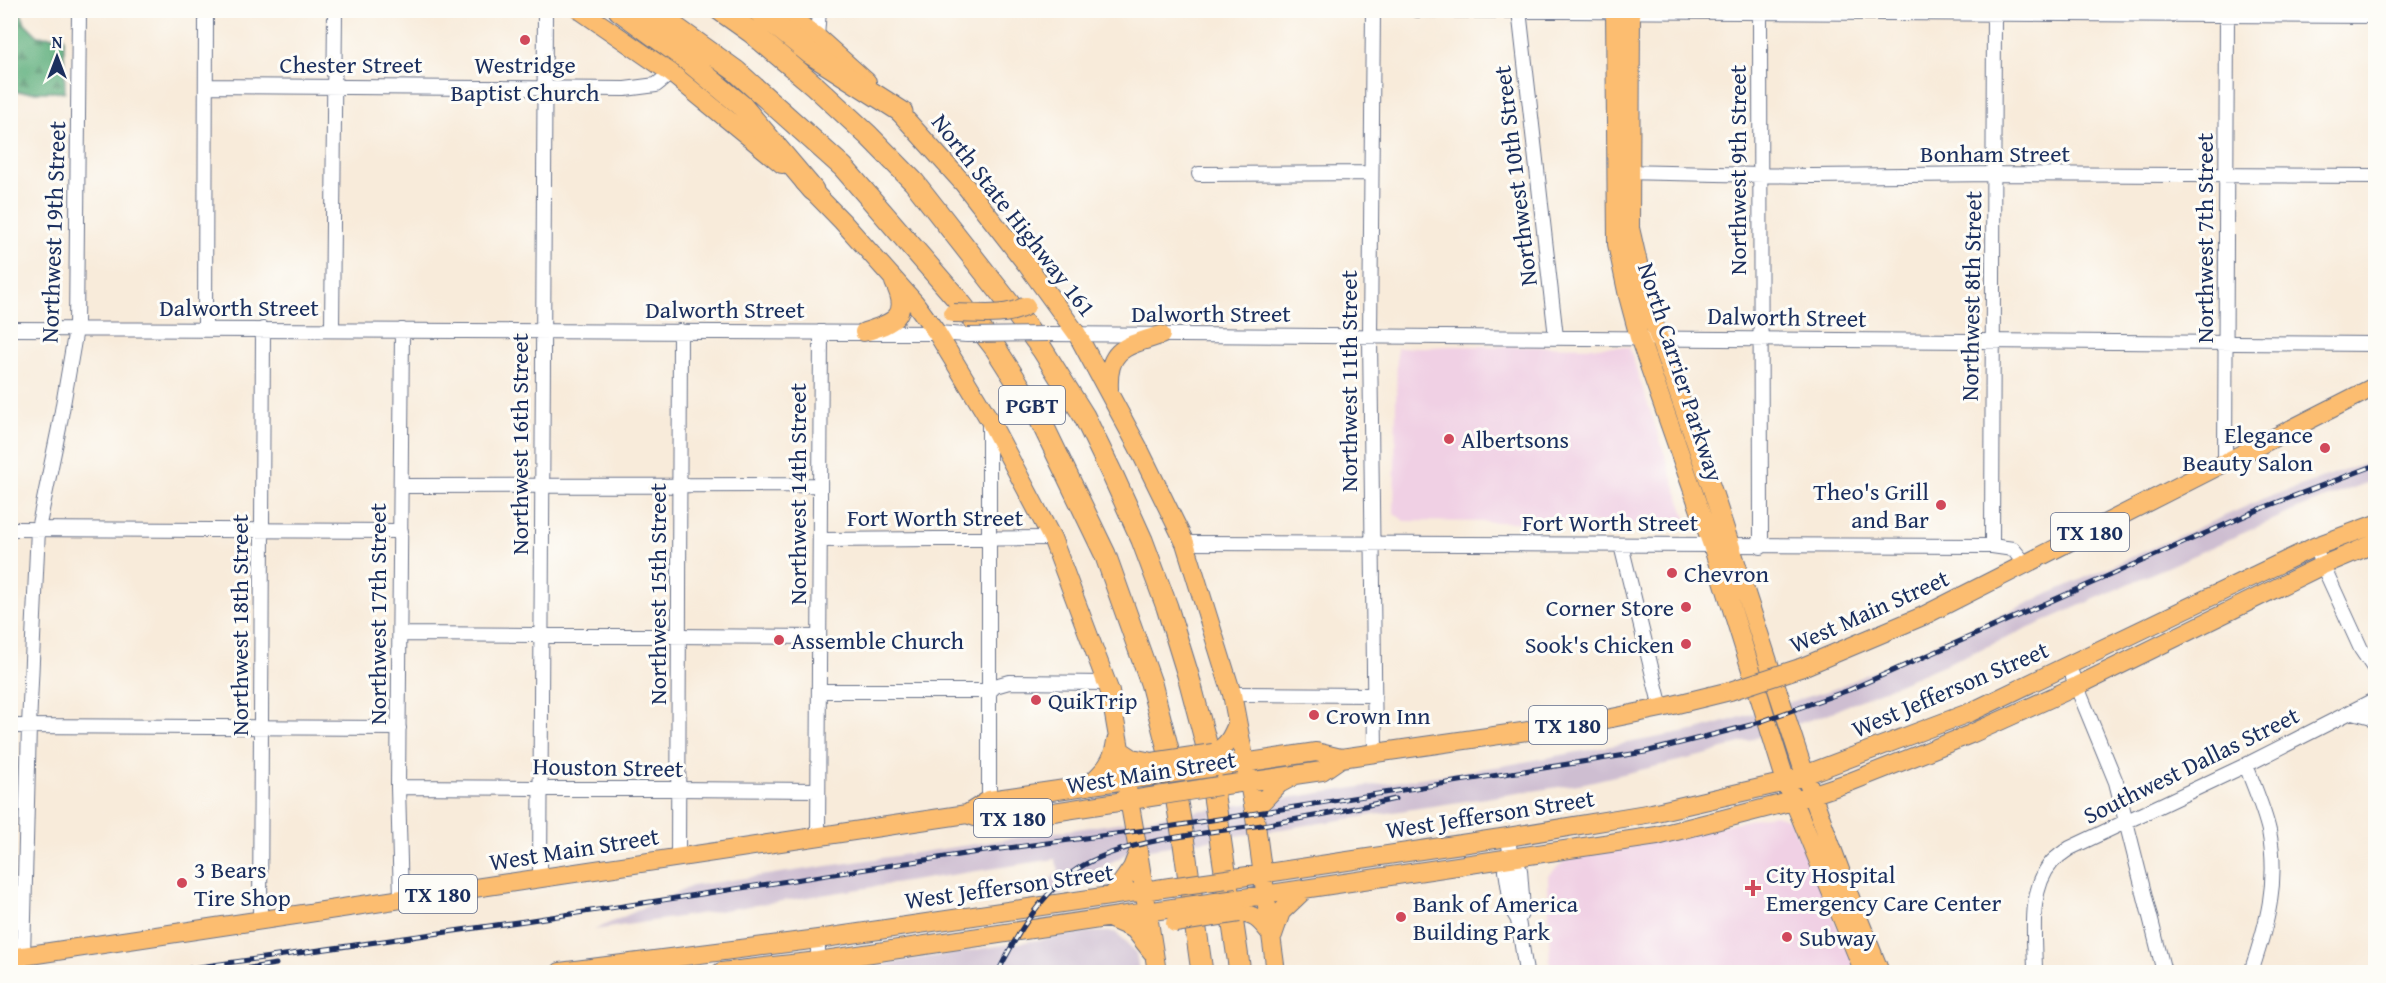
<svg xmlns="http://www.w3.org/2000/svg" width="2386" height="983" font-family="'Gentium Book Plus',serif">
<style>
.built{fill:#f0d0e4}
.industrial{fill:#cebed1}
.forest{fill:url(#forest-firs);stroke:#3c6e6c;stroke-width:1.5}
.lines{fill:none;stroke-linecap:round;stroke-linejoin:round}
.minor-casing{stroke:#687189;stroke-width:16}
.major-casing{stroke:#687189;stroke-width:20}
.highway-casing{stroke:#687189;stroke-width:23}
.minor{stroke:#fff;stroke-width:14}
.major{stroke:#fcbd6f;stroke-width:18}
.highway{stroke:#fcbd6f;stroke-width:21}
.rail-casing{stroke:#1b2f5e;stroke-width:5}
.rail{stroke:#fdfcf7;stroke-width:3;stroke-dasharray:9;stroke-linecap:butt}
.minor-bridge-casing{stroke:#687189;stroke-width:16;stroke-linecap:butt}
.major-bridge-casing{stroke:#687189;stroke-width:20;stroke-linecap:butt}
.minor-bridge{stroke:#fff;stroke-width:14}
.major-bridge{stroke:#fcbd6f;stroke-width:18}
.poi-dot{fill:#d1495b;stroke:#fdfcf7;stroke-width:2}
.labels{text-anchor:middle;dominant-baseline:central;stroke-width:6;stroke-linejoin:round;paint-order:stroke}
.shield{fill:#fdfcf7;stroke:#5f6c8c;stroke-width:1.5}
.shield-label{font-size:22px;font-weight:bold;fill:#1b2f5e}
.street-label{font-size:24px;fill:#1b2f5e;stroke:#fdfcf7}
.poi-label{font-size:24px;fill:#1b2f5e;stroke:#fdfcf7;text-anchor:start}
</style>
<defs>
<pattern id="forest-firs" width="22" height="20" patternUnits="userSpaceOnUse" patternTransform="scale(1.5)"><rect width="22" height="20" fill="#5cad7a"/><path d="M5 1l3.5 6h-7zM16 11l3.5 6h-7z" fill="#4b8d67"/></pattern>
</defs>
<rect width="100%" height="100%" fill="#fdfcf7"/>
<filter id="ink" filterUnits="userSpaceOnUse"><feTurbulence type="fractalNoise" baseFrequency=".0167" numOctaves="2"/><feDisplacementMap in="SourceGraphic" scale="12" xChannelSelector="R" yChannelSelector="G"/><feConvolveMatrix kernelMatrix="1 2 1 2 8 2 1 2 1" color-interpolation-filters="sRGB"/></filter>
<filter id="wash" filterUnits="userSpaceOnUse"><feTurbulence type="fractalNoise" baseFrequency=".008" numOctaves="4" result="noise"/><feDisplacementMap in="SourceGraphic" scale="24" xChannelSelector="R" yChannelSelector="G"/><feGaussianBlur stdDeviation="1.35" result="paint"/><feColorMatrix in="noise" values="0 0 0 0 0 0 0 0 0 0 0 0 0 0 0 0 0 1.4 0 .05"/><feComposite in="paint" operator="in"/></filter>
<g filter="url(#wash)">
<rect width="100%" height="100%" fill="#f8ebda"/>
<path class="built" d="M1453 346 1629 347 1688 524 1404 521 1394 513 1397 348Z
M1775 814 1791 821 1857 972H1550L1548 875 1566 860Z"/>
<path class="industrial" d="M2375 460V480L2309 504 2000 641 1827 714 1708 754 1585 783 1130 852 1086 876 1063 893 1036 895 1059 870 1055 859 594 930 692 886 1502 766 1698 730 1834 689 2263 499Z
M1088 932H1115L1136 952 1139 972H844L846 970Z"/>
<path class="forest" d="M11 10 20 11 25 23 38 36 64 37 65 92H11Z"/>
</g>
<g filter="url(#ink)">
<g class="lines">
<g class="minor-casing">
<path id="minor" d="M1373 10 1370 337 1375 752
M1417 10 2376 16
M1519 10 1556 337
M1760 10 1761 547
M817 37 819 10
M207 86 625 89 656 85 671 73
M1622 172 1812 176 1995 174 2376 176
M1199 174 1371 173
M10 329 937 333 967 335
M205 329 206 10
M332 329 335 10
M1048 334 2376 344
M2225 464 2227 10
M401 486 820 485
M10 529 401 531
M820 540 1052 538
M1185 543 1992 546 2013 549 2026 565
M1621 545 1661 708
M1992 546 1994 10
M2319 557 2361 649 2376 671
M400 634 819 637
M2068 665 2116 782 2164 972
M819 691H990L995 686 1009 682 1106 683
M1232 694 1374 695
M2353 712 2372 717 2376 722
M10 726 399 728
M2246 765C2254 787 2264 809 2269 831 2279 882 2267 925 2251 972
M398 787 818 790
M989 808V422
M818 836 821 332
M1508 837 1511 860 1506 871 1512 910 1518 920 1526 972
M678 858 680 331
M1511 860 1520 870 1523 909 1518 920
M540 878 545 10
M401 899 398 787 402 330
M260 921 263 329
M16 972 23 956 29 726 38 529 59 428 76 329 79 10
M818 972V939
M2035 972C2035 938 2027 891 2052 862 2057 857 2064 852 2070 848L2246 765 2376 699"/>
</g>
<g class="major-casing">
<path id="major" d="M580 10 671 73 782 164
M781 10 817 37 867 82
M1615 10 1617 244 1628 296 1639 337 1712 545 1786 782 1864 972
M1631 10 1630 228 1648 307 1713 492 1805 775 1851 900 1880 972
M892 104 963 183 1027 265 1077 334 1138 447 1185 543 1232 694 1254 810 1276 972
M804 182 842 221 915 303 937 333 989 419 1052 538 1110 692 1137 845 1157 972
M864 332C894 323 911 316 894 282
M1109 389C1107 348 1126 346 1161 335
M1800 668 1923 616 2376 386
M1120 750 1132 758 1152 762
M1213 753C1227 746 1231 739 1237 724
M1216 767 1316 752 1341 758 1597 721 1661 708 1730 691
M1088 786C1104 771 1113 763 1116 741
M1219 786 1322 771 1341 758
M1254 810 1279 784 1290 778
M967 814 989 822 1157 796
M1234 878 1508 837 1652 813 1786 782 1971 712 2314 547 2376 524
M1113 895 1132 868 1138 853
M1237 899 1657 836 1793 801 1850 782 1971 734 2077 686 2323 565 2376 543
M1239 913C1256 914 1261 922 1271 934
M1109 918 1134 929 1152 952
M1273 935 1281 912 1304 890
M10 958 967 814 989 800 1154 776
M560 972 818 939 1170 887
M721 972 818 961 1173 908"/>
</g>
<g class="highway-casing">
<path id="highway" d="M619 10 686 59 741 105 813 190
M651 10 736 71 843 167 958 300 996 349 1038 415 1105 554 1151 683 1168 749 1184 844 1202 972
M720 10 751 32 815 86 869 136 914 182 1008 302 1042 349 1084 416 1114 478 1142 540 1167 607 1188 675 1206 743 1240 972
M757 10 811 54 902 112"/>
</g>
<use href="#minor" class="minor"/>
<use href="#major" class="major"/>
<use href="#highway" class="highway"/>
<g class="rail-casing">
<path id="rail" d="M163 972 525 921 978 852 1161 828 1645 752 1751 725 1849 690 2265 507 2376 465
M223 972 276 964
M998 972C1016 936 1037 900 1070 874 1114 840 1201 834 1255 826 1302 819 1349 810 1395 799"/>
</g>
<use href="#rail" class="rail"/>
<g class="minor-bridge-casing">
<path id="minor-bridge" d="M967 335 1048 334"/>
</g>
<g class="major-bridge-casing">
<path id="major-bridge" d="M953 313C977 313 1004 318 1026 306
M1730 691 1800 668
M1152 762 1213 753
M1154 776 1216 767
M1157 796 1219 786
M1170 887 1234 878
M1173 908 1237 899
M1175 923 1239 913"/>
</g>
<use href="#minor-bridge" class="minor-bridge"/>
<use href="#major-bridge" class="major-bridge"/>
</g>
</g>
<g class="poi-dot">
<circle cx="525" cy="40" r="6"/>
<circle cx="1449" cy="439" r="6"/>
<circle cx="2325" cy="448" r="6"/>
<circle cx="1941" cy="505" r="6"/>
<circle cx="1672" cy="573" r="6"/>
<circle cx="1686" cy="607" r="6"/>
<circle cx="779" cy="640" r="6"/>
<circle cx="1686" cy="644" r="6"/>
<circle cx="1036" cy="700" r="6"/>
<circle cx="1314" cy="715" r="6"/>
<circle cx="182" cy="883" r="6"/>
<path d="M1750 879h6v6h6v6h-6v6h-6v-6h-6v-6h6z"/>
<circle cx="1401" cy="917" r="6"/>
<circle cx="1787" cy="937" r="6"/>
</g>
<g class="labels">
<g class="shield">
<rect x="999" y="386" width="66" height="38" rx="4.5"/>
<rect x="2051" y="513" width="78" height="38" rx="4.5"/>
<rect x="1529" y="706" width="78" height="38" rx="4.5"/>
<rect x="974" y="799" width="78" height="38" rx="4.5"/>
<rect x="399" y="875" width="78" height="38" rx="4.5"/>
</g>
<g class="shield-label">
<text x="1032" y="405">PGBT</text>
<text x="2090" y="532">TX 180</text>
<text x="1568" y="725">TX 180</text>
<text x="1013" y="818">TX 180</text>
<text x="438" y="894">TX 180</text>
</g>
<g class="street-label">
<text x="351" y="64">Chester Street</text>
<text x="1995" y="153">Bonham Street</text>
<text transform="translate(1737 170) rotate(-90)">Northwest 9th Street</text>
<text transform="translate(1515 176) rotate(-97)">Northwest 10th Street</text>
<text transform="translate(1014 215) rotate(52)">North State Highway 161</text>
<text transform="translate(53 232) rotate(-88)">Northwest 19th Street</text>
<text transform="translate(2204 238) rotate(-90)">Northwest 7th Street</text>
<text transform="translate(1971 296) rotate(-89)">Northwest 8th Street</text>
<text x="239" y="307">Dalworth Street</text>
<text x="725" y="309">Dalworth Street</text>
<text x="1211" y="313">Dalworth Street</text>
<text transform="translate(1787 317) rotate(1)">Dalworth Street</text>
<text transform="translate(1681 372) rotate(72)">North Carrier Parkway</text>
<text transform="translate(1348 381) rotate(-90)">Northwest 11th Street</text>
<text transform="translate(519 444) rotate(-90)">Northwest 16th Street</text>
<text transform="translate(797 494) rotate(-90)">Northwest 14th Street</text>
<text x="935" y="517">Fort Worth Street</text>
<text x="1610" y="522">Fort Worth Street</text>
<text transform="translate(657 594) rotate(-90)">Northwest 15th Street</text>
<text transform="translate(1869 611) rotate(-24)">West Main Street</text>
<text transform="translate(377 614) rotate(-90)">Northwest 17th Street</text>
<text transform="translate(239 625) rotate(-90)">Northwest 18th Street</text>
<text transform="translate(1950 689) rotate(-23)">West Jefferson Street</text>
<text transform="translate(2191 765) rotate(-26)">Southwest Dallas Street</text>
<text transform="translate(608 767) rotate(1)">Houston Street</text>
<text transform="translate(1151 772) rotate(-9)">West Main Street</text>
<text transform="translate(1490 814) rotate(-9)">West Jefferson Street</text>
<text transform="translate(574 849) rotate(-9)">West Main Street</text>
<text transform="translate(1009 886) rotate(-8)">West Jefferson Street</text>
</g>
<g class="poi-label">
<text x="525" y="64" text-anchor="middle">Westridge<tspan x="525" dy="28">Baptist Church</tspan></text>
<text x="2313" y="434" text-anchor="end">Elegance<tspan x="2313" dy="28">Beauty Salon</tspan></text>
<text x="1461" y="439">Albertsons</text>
<text x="1929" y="491" text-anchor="end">Theo's Grill<tspan x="1929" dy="28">and Bar</tspan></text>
<text x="1684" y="573">Chevron</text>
<text x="1674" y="607" text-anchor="end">Corner Store</text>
<text x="791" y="640">Assemble Church</text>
<text x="1674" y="644" text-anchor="end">Sook's Chicken</text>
<text x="1048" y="700">QuikTrip</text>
<text x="1326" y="715">Crown Inn</text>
<text x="194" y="869">3 Bears<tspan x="194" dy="28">Tire Shop</tspan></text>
<text x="1766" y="874">City Hospital<tspan x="1766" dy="28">Emergency Care Center</tspan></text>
<text x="1413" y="903">Bank of America<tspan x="1413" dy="28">Building Park</tspan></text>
<text x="1799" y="937">Subway</text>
</g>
</g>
<rect width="2386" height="983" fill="none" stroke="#fdfcf7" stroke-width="36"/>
<g transform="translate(57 57)" stroke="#fdfcf7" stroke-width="4.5" paint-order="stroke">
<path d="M0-4.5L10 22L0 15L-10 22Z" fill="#1b2f5e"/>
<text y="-9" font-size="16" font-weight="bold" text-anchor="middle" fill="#1b2f5e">N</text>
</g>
</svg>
